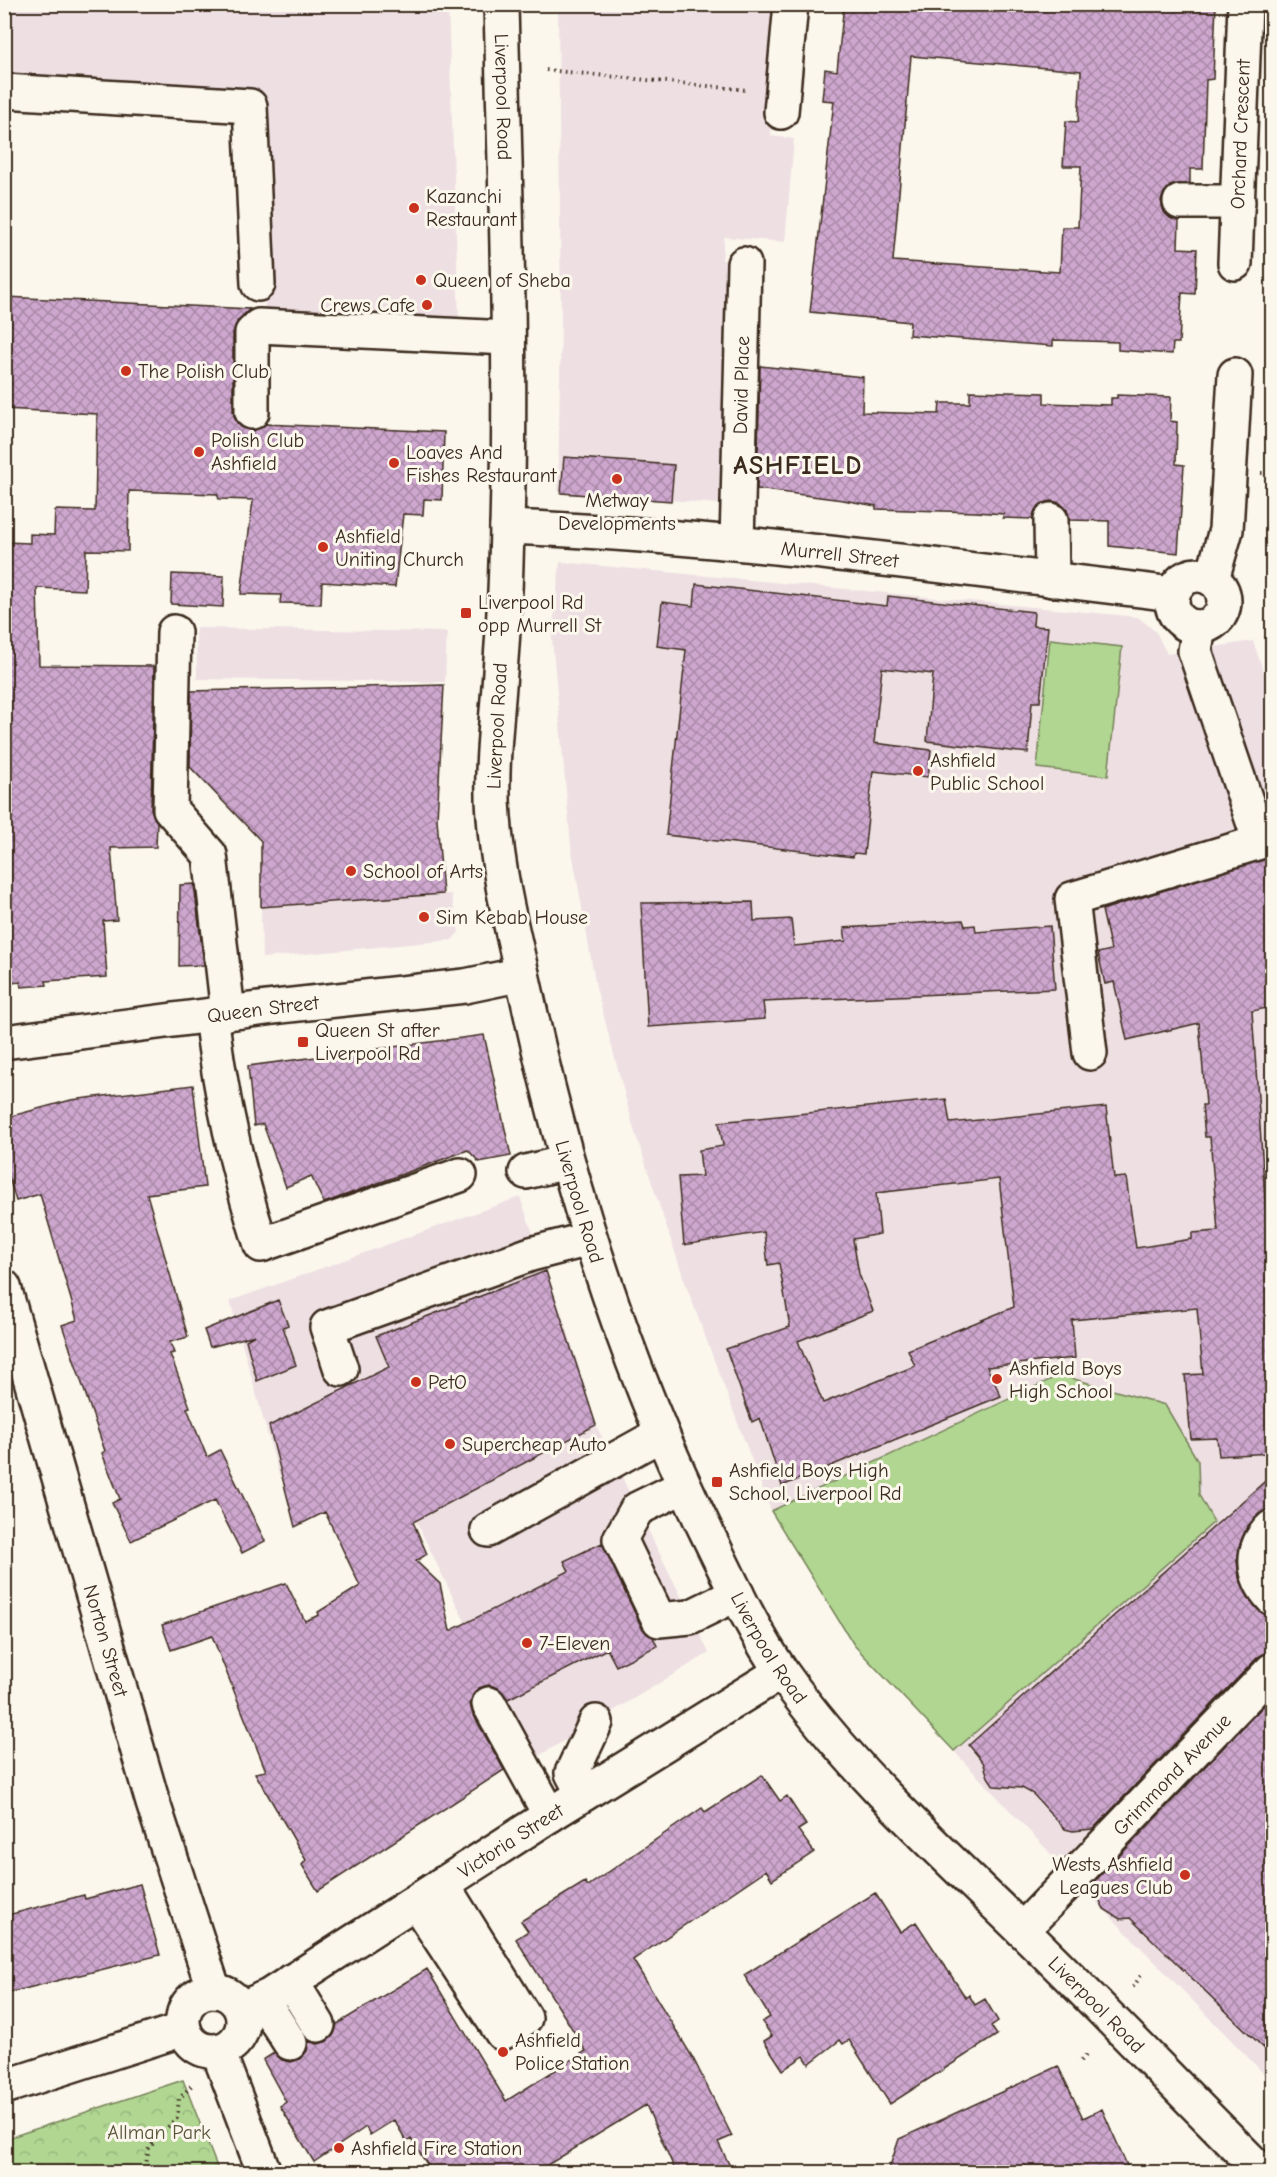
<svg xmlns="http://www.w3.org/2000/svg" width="1277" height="2177" font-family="'Comic Neue',sans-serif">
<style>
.built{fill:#eedfe3}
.forest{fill:url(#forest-crowns);stroke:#768058;stroke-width:1.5}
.pitch{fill:#b0d692;stroke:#768058;stroke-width:1.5}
.building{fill:url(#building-cross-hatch);stroke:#3b2a1e;stroke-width:1.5;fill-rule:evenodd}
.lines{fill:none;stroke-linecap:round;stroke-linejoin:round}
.minor-casing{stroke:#3b2a1e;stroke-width:38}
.major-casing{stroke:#3b2a1e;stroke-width:38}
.highway-casing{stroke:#3b2a1e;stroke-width:38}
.path{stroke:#3b2a1e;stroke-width:4;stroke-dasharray:1.5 4.5;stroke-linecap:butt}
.minor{stroke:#fbf7ec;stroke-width:33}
.major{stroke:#fbf7ec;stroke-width:33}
.highway{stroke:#fbf7ec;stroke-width:33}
.poi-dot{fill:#c8321e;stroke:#fbf7ec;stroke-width:2}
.labels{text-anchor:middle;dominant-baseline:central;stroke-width:6;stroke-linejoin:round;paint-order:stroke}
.street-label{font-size:20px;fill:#3b2a1e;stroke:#fbf7ec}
.poi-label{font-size:20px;fill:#3b2a1e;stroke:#fbf7ec;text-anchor:start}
.park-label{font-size:20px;fill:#58553b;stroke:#fbf7ec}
.district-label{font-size:26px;font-weight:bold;letter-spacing:1.5px;fill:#3b2a1e;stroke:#fbf7ec}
</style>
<defs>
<pattern id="forest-crowns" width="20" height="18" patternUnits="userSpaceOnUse" patternTransform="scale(1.5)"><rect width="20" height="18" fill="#b0d692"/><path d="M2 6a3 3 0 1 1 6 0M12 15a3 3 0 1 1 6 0" fill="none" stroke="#98b87d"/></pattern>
<pattern id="building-cross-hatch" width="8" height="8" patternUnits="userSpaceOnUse" patternTransform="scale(1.5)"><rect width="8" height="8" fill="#cea7ce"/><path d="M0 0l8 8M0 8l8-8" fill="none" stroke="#a888a7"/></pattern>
</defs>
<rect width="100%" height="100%" fill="#fbf7ec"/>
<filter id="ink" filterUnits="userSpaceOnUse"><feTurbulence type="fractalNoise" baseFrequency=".0167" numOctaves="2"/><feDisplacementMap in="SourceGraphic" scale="12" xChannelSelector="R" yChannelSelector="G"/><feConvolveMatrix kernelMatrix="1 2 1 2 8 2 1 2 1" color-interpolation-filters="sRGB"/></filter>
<g filter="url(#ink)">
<path class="built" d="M4 5H448L459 323 265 319 261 94 5 83Z
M558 5H783L771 136 794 139 785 242 724 237 722 260 730 261 731 505 558 491 561 320Z
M560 562 1138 617 1156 632 1167 654 1253 641 1272 697V2082L1081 1886 854 1645 771 1511 687 1288 633 1126 596 987 571 845 552 638Z
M196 628 447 632 445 682 197 679Z
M451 894 459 932 452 940 262 958 261 907Z
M520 1197 567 1329 596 1425 709 1653 532 1760 416 1521 347 1558 302 1463 279 1475 230 1301Z"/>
<path class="forest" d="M183 2080 219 2172H5V2139Z"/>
<path class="pitch" d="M1050 639 1122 647 1108 776 1037 768Z
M1060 1375 1165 1405 1198 1461 1199 1495 1214 1522 954 1751 854 1645 771 1511Z"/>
<path class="building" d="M844 4H1216L1213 79 1206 80 1203 169H1190V183L1170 186 1164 193 1161 201 1164 212 1170 218 1179 221 1178 248 1197 249 1195 294 1182 293 1179 343H1173L1172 354 1118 350V342L1053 340V346L909 335 910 322 810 312 834 101 822 100 825 69 837 71ZM911 56 1081 71 1078 122 1066 121 1063 166H1081L1078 227H1062L1060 272 893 261Z
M6 297 250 309 238 320 233 333V412L236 421 242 428 253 431 265 424 444 432 442 500 424 499 423 515 403 514 395 587 322 582 321 604 280 603 281 595 241 594 253 500 219 499 217 494 129 491 128 551 86 550 85 590 37 588 39 665 154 666 151 809 157 822 156 847 111 848 117 920 103 921 107 977 46 981 47 985 21 987 20 982 4 984V542L30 543V534L54 535 55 510 95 511 97 414 4 409Z
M760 366 863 377 862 412 939 414 940 403H970V391L1044 393V403L1111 405V398H1117V395L1171 397 1170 421 1177 422 1176 464 1184 465 1178 553 1109 546V521L1070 520 1067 510 1060 503 1051 501 1041 504 1035 510 1032 519 1003 518 1004 514 975 512 876 509V506L843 500 757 489Z
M564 457 674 465 671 501 561 493Z
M172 574 224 576 223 607 171 604Z
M696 584 887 606 888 596 1034 612 1033 626 1048 627 1040 702H1032L1028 753 927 741 933 674 882 668 874 743 931 750 928 777 873 771 864 854 854 853 853 857 666 835 686 650 657 646 662 602 694 606Z
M444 685 437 819 443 894 261 907V841L190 767 191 691Z
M1272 856V1007L1252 1011 1267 1227H1272V1453L1219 1456 1217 1438 1191 1439 1185 1375 1203 1374 1197 1308 1072 1320 1075 1358 987 1367 1001 1396 782 1486 760 1418 752 1422 726 1349 790 1327 779 1263 768 1265 764 1232 684 1245 678 1177 702 1176 699 1150 723 1146 719 1122 946 1099 950 1123 1106 1107 1114 1178 1126 1177 1136 1248 1192 1239V1233L1218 1231 1210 1137H1205L1202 1105H1206L1199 1023 1127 1040 1114 982 1105 984 1098 953 1111 950 1102 910ZM999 1179 1014 1307 908 1350 915 1366 823 1403 798 1341 873 1311 859 1274 853 1239 880 1234 876 1193Z
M194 884 204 965 179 966 180 885Z
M753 902 754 921 791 919 794 946 846 941 844 928 963 920 965 926 975 925 976 932 1050 926 1055 989 763 1002 765 1019 648 1027 641 903Z
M484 1035 511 1156 479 1162 468 1150 324 1203 311 1176 286 1187 263 1124 254 1126 248 1066Z
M193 1085 205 1187 147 1194 188 1337 170 1342 174 1353 170 1354 190 1407 187 1408 207 1457 220 1450 265 1541 242 1553 215 1500 131 1541 112 1503 120 1499 102 1453 105 1451 62 1325 77 1320 40 1194 16 1201 4 1160V1118L71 1100Z
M546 1271 596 1425 413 1522 427 1554 416 1561 440 1584 450 1631 569 1571 564 1561 602 1543 642 1628 653 1637 657 1646 616 1666 607 1649 508 1699 498 1688 489 1685 479 1688 473 1695 470 1703 472 1712 504 1770 318 1891 302 1865 306 1860 255 1773 266 1771 212 1636 171 1650 162 1625 286 1583 305 1621 319 1615 318 1612 360 1586 325 1512 295 1527 269 1426 389 1367 376 1336Z
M278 1300 288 1325 283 1327 296 1365 257 1381 246 1340 255 1335 210 1347 204 1330Z
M1272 1475V1509L1259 1514 1248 1526 1242 1538 1237 1561 1239 1578 1249 1599 1258 1610 1272 1616V1652L1258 1657 1093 1829 1073 1831 1065 1829 1033 1794 1022 1788 994 1786 988 1777 983 1762 969 1745Z
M1272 1697V2056L1130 1918 1120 1919 1104 1909 1095 1891 1096 1880Z
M762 1775 780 1801 787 1796 806 1825 798 1830 814 1852 772 1880 766 1870 633 1960 693 2058 732 2136 718 2142 733 2172H676L646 2105 536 2172H432L411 2139 407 2142 394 2120 370 2135 366 2127 314 2162 280 2106 286 2102 263 2060 274 2053 282 2060 291 2062 300 2059 307 2051 308 2041 318 2044 327 2041 334 2034 337 2024 427 1969 506 2101 586 2051 516 1939 528 1931 521 1921 585 1882 588 1886 702 1808 705 1812Z
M140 1884 160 1955 4 1994V1916L84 1895 85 1899Z
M875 1893 900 1932 916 1922 966 1998 969 1995 975 2005 985 1999 998 2021 991 2026 997 2035 890 2104 849 2040 843 2044 840 2040 809 2064 804 2056 783 2070 764 2041 772 2036 762 2022 770 2017 744 1975Z
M1058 2066 1083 2118 1102 2109 1130 2172H888L899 2139Z"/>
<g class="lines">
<g class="minor-casing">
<g id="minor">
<path d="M4 91 250 106 258 284"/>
<path d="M781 112 791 4"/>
<path d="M1180 202H1238"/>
<path id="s1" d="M1235 263 1245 4"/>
<path d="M252 412V333L259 326 508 338"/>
<path d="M1051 520 1052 580"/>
<path id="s2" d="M507 527C730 536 952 568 1173 594"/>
<path id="s3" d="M737 543 744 264"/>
<circle cx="1198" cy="601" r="26"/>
<path d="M1212 579 1226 530 1235 375"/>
<path d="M174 632 170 809 210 855 228 1013"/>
<path d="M211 1015C220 1093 237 1170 261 1245L460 1175"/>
<path id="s4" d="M4 1042 282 1006 465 986 522 974"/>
<path d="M1090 1053 1072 899 1260 842 1195 651 1199 627"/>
<path d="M526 1172 567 1162"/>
<path d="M341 1369 327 1327 531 1254 589 1239"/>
<path d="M684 1486 637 1509 620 1539 659 1620 690 1617 737 1594"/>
<path d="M1272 1527C1249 1548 1252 1577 1272 1598"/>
<path d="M488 1530 661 1434"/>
<path d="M489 1704 550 1815"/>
<path d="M583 1794 572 1773 596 1722"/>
<path d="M416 1902 502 2033 525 2018 442 1884"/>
<path id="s5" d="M1022 1930 1272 1670"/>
<path d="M291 1981 318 2025"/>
<path d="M262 1999 290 2043"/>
<path d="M218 2051 264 2172"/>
<path d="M4 2087 184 2029"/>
</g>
</g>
<g class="major-casing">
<g id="major">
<path id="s6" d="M4 1287 153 1803 214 1991"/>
<circle cx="213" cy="2021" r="30"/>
<path id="s7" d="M241 2009 269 1996 550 1815 781 1672"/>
</g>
</g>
<g class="highway-casing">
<g id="highway">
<path id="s8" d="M501 4C505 178 512 352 507 526 506 575 504 624 500 672 497 720 490 768 494 817 498 878 514 937 527 996 567 1182 624 1364 708 1535 731 1582 753 1631 783 1674 851 1770 939 1849 1023 1931 1104 2010 1182 2092 1262 2172"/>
</g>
</g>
<path class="path" d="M546 70 748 90
M1261 473H1272
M1133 1987 1142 1974
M1081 2061 1088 2053
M151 2172 146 2164 149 2148 177 2117 179 2099 192 2085"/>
<use href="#minor" class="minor"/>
<use href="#major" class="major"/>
<use href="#highway" class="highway"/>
</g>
</g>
<g class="poi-dot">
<circle cx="414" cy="208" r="6"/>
<circle cx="421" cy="280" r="6"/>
<circle cx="427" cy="305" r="6"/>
<circle cx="126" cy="371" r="6"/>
<circle cx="199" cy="452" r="6"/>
<circle cx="394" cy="463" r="6"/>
<circle cx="617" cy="479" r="6"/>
<circle cx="323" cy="547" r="6"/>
<rect x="460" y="607" width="12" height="12" rx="3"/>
<circle cx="918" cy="771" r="6"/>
<circle cx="351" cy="871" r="6"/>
<circle cx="424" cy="917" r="6"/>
<rect x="297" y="1036" width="12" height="12" rx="3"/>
<circle cx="997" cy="1379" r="6"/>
<circle cx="416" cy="1382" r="6"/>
<circle cx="450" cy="1444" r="6"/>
<rect x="711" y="1476" width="12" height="12" rx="3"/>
<circle cx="527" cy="1643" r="6"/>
<circle cx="1185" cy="1875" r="6"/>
<circle cx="503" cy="2052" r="6"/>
<circle cx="339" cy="2148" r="6"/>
</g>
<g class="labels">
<g class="street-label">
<text stroke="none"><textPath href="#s8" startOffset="93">Liverpool Road</textPath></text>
<text stroke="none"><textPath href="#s1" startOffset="129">Orchard Crescent</textPath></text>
<text stroke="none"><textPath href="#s3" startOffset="158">David Place</textPath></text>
<text stroke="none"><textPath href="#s2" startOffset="334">Murrell Street</textPath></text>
<text transform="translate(497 726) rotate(-87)">Liverpool Road</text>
<text stroke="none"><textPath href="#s4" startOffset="261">Queen Street</textPath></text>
<text stroke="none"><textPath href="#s8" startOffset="1208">Liverpool Road</textPath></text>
<text stroke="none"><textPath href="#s6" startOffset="368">Norton Street</textPath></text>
<text stroke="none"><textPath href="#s8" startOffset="1694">Liverpool Road</textPath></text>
<text stroke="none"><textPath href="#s5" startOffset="216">Grimmond Avenue</textPath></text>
<text stroke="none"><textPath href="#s7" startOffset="318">Victoria Street</textPath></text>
<text stroke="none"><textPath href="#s8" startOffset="2180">Liverpool Road</textPath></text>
</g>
<g class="poi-label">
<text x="426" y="196">Kazanchi<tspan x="426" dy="23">Restaurant</tspan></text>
<text x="433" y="280">Queen of Sheba</text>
<text x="415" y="305" text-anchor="end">Crews Cafe</text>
<text x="138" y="371">The Polish Club</text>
<text x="211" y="440">Polish Club<tspan x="211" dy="23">Ashfield</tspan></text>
<text x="406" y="452">Loaves And<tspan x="406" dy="23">Fishes Restaurant</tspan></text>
<text x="617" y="500" text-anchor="middle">Metway<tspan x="617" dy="23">Developments</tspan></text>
<text x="335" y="536">Ashfield<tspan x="335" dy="23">Uniting Church</tspan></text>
<text x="478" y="602">Liverpool Rd<tspan x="478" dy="23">opp Murrell St</tspan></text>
<text x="930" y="760">Ashfield<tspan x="930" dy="23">Public School</tspan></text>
<text x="363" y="871">School of Arts</text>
<text x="436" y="917">Sim Kebab House</text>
<text x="315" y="1030">Queen St after<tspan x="315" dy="23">Liverpool Rd</tspan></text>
<text x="1009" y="1368">Ashfield Boys<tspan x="1009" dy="23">High School</tspan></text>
<text x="428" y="1382">PetO</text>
<text x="462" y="1444">Supercheap Auto</text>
<text x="729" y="1470">Ashfield Boys High<tspan x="729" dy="23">School, Liverpool Rd</tspan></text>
<text x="539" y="1643">7-Eleven</text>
<text x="1173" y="1864" text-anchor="end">Wests Ashfield<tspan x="1173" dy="23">Leagues Club</tspan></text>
<text x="515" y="2040">Ashfield<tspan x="515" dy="23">Police Station</tspan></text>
<text x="351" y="2148">Ashfield Fire Station</text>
</g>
<g class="park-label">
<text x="159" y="2132">Allman Park</text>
</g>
<g class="district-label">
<text x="798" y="466">ASHFIELD</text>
</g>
</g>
<rect width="1277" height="2177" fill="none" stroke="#fbf7ec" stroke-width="24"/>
<rect x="12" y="12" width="1253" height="2153" fill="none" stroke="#3b2a1e" stroke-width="2" filter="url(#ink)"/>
</svg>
